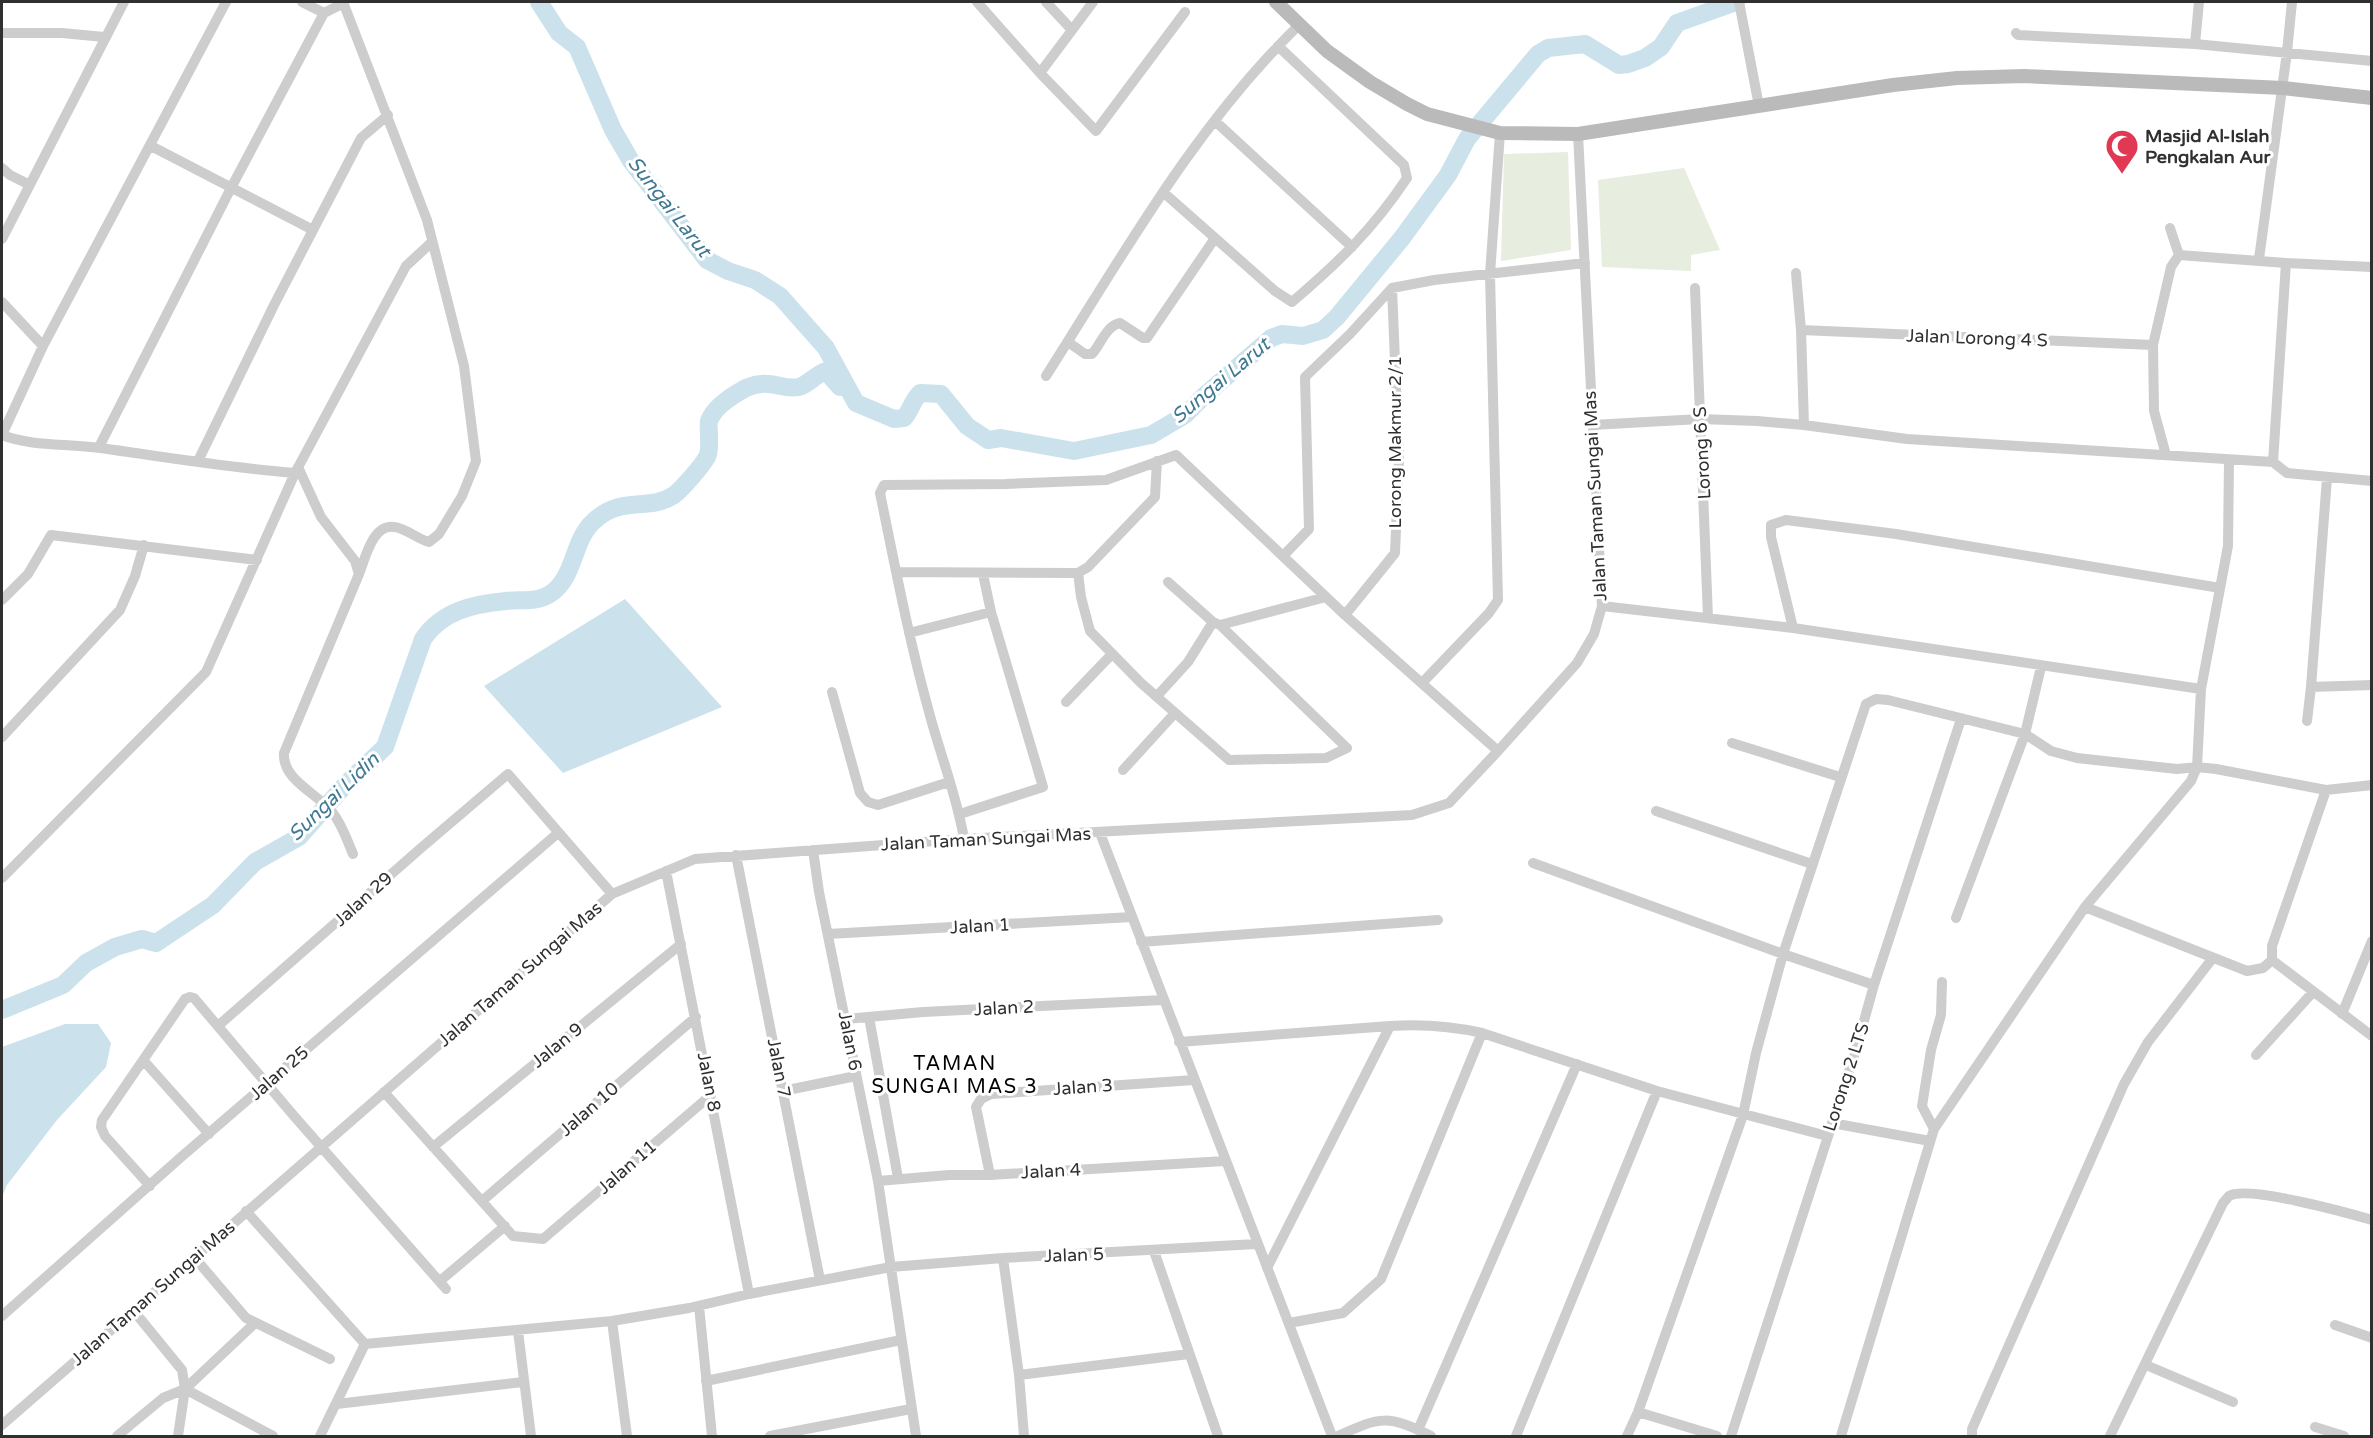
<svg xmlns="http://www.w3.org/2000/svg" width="2373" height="1438" font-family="'Varela Round',sans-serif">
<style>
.green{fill:#e7eddf}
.water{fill:#cbe2ec}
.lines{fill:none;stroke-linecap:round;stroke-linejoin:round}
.river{stroke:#cbe2ec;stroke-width:18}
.street{stroke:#cdcdcd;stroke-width:10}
.secondary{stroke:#bababa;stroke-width:14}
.labels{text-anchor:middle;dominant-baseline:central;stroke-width:6;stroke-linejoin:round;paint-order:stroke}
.poi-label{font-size:18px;font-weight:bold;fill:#303030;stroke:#fff;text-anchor:start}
.street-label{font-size:18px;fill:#303030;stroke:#fff}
.water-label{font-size:20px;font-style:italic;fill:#3f7991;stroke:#fff}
.neighbourhood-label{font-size:20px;letter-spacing:1.5px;fill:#000;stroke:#fff}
</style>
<rect width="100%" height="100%" fill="#fff"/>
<path class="green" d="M1568 152 1571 250 1501 261 1504 154Z
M1684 168 1720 250 1691 255V271L1602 267 1598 180Z"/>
<path class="water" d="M625 599 722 707 563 773 484 686Z
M65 1024H98L111 1043 106 1067 57 1120 7 1185 2 1197V1047Z"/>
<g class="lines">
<path class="river" d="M539 2 559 33 577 47 613 130 631 161 707 260 728 271 755 280 780 296 826 348 856 403 894 419 904 418C911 410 912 401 920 393L941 394 967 426 988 440 1001 438 1074 451 1151 435 1185 415 1204 396 1271 338 1282 334 1303 336 1323 330 1337 317 1402 238 1448 175 1467 139 1538 54 1548 48 1585 44 1619 65 1628 64 1645 58 1661 47 1677 23 1736 2
M2 1010 63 985 86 963 115 947 142 939 156 943 213 905 255 862 299 837 346 784 385 747 423 639C442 611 473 604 506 601 522 599 536 603 550 594 576 577 572 540 594 521 621 495 649 512 674 495 682 489 702 466 707 457 710 452 709 441 709 435 709 431 708 425 709 421 714 407 733 395 746 388 771 377 781 391 799 387 809 384 816 374 826 371L840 387"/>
<path class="street" d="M302 2 324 13
M343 2 427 220 464 366 476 461 462 496 439 534 429 542C417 539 406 528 394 527 372 524 365 560 359 574
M977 2 1040 73
M1046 2 1072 30
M1093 2 1040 73 1096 131 1185 12
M1739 2 1759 106
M2 33H62L104 37
M2016 33 2018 35 2195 44 2372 61
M2195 44 2199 2
M1215 121 1352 247
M151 146 313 230
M2 168 10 175 28 184
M1163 192 1275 291 1292 302C1339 262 1373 229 1407 178L1404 165 1278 46
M2 239 124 2
M2179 255 2286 263
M2259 259 2287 52 2292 2
M2372 267 2286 263 2273 462 2287 473 2372 481
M1796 273 1801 330 1804 425
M1695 288 1708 618
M2 302 43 346
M1801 330 2153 345
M1068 342 1085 354H1092C1101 344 1106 326 1120 323L1143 338H1147L1215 238
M1046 376C1123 255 1195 126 1299 25
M1592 425 1700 419 1757 421 1804 425 1907 439 2273 462
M2 435 43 346 226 2
M2 435C33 447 67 443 100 448 165 457 230 468 295 473
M99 447 231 188 324 13 344 3
M2166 455 2154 411 2153 345 2171 267 2179 255 2170 228
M198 461 274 305 361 138 388 115
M298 467 321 517 355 561 359 574 284 753C282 780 317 793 332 812 342 824 347 840 353 854
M2327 478 2311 687 2372 685
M1284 555 1309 529 1305 377 1350 334 1392 288 1434 280 1585 263
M897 572 1078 573 1088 567 1155 497 1157 461
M1078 573 1081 597 1090 631 1141 683 1229 760 1326 758 1347 748 1220 625
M1168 582 1213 622 1220 625 1326 597
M2 600 28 574 51 535 257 560
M1602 606 1793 628 2201 689
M1345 615 1395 553 1399 459 1392 288
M1793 628 1771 537V525L1786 520 1896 534 2220 588
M909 633 991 612
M1422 683 1489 613 1498 600 1490 274 1500 133
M832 692 860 793 868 802 878 805 949 782
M1157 696 1188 662 1213 622
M1066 702 1111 655
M2307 721 2311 687
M2 737 120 610 135 576 144 545
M1732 743 1840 777
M1123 770 1175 713
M2326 790 2272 946V960L2372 1036
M1656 811 1812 864
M960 814 1043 787 991 612 983 574
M1100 833 1332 1436
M964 839C957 796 940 754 929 712 909 640 895 566 880 493L884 485 1005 484 1106 480 1176 455 1345 615 1498 751
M813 850 819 892 878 1181 916 1436
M736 855 820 1280
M1533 863 1783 954 1874 985
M666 871 749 1294
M2 878 206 672 295 473 406 266 432 242
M2085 907 2247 971 2263 968 2272 960
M1956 918 2025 734 2041 667
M828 934 1132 917
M1141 942 1438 920
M2342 1014 2372 941
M869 1017 898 1178
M846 1019 923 1012 1163 1000
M219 1025 421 848 508 774 612 894
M1390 1026C1421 1024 1451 1026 1482 1033L1657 1091 1827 1136
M1179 1042 1390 1026 1267 1268
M2256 1055 2313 992
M144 1061 209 1134
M783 1091 856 1076
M384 1092 513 1236 543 1239 711 1095
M1832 1123 1930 1141
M1934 1129 1922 1106 1931 1050 1941 1015 1942 982
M433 1147 681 944
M990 1175 976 1107 981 1099 991 1094 1194 1080
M878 1181 949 1175H990L1225 1161
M150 1186 105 1136 101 1127 102 1120 185 999 190 997 194 998 294 1116 446 1289
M482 1201 696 1017
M246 1211 365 1344
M1154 1251 1218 1436
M194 1257 246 1318 330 1359
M1003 1258 1019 1375 1024 1436
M440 1281 505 1226
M699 1306 712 1436
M133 1310 182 1370 185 1389
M2 1316 180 1158 558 833
M612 1321 627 1436
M1289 1323 1343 1313 1381 1279 1482 1033
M2335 1325 2372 1338
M518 1331 531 1436
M2146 1365 2233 1402
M1019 1375 1189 1354
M706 1381 901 1340
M185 1389 273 1436
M337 1404 523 1382
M1638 1412 1717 1436
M2 1425 612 894 695 859 964 839 1412 815 1449 803 1498 751 1577 663 1594 634 1602 606 1578 134
M2315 1427 2344 1436
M1418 1430 1577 1064
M117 1436 163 1398 185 1389
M178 1436 185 1389 255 1323
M320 1436 365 1344 612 1321 689 1308 749 1294 891 1267 1003 1258 1256 1244
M770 1436 911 1409
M1338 1436C1381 1416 1388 1415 1431 1436
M1516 1436 1657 1091
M1627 1436 1638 1412 1743 1115 1756 1053 1783 954 1866 704 1876 699 1888 700 2025 734 2051 751 2077 758 2177 769 2197 767 2216 769 2326 790 2372 785
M1731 1436 1855 1053 1874 985 1961 719
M1841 1436 1934 1129 2085 907 2191 781 2197 767 2201 689 2228 546 2229 460
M1972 1436V1429L2124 1084 2148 1042 2212 959
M2110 1436 2223 1203C2224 1202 2228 1197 2229 1196 2247 1185 2348 1213 2372 1220"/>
<path class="secondary" d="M1276 2 1327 51 1370 82 1407 104 1427 114 1500 133 1578 134 1893 85 1957 78 2024 76 2283 88 2372 98"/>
</g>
<defs>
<g id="mosque-pin" transform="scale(1.725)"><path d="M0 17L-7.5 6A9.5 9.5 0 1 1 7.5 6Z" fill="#e13854" stroke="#fff"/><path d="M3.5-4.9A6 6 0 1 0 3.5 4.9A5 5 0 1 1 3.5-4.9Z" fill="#fff"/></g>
</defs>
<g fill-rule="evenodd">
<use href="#mosque-pin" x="2122" y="146"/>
</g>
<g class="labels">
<g class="poi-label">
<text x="2145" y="136">Masjid Al-Islah<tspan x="2145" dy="21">Pengkalan Aur</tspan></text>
</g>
<g class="street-label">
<text transform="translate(1977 338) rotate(2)">Jalan Lorong 4 S</text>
<text transform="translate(1395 442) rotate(-90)">Lorong Makmur 2/1</text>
<text transform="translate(1702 453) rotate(-93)">Lorong 6 S</text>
<text transform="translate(1595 496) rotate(-93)">Jalan Taman Sungai Mas</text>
<text transform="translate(986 839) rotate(-3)">Jalan Taman Sungai Mas</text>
<text transform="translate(363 899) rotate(-42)">Jalan 29</text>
<text transform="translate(980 926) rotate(-3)">Jalan 1</text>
<text transform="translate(520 974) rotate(-41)">Jalan Taman Sungai Mas</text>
<text transform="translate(1004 1008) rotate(-3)">Jalan 2</text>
<text transform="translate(850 1041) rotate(79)">Jalan 6</text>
<text transform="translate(557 1045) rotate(-39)">Jalan 9</text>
<text transform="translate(779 1068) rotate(79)">Jalan 7</text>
<text transform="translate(279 1073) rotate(-41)">Jalan 25</text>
<text transform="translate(1846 1077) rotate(-72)">Lorong 2 LTS</text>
<text transform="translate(709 1082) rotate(79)">Jalan 8</text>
<text transform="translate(1083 1087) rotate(-4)">Jalan 3</text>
<text transform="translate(589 1109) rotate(-41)">Jalan 10</text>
<text transform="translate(627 1167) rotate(-41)">Jalan 11</text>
<text transform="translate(1051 1171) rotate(-3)">Jalan 4</text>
<text transform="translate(1074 1255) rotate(-2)">Jalan 5</text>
<text transform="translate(153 1293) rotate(-41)">Jalan Taman Sungai Mas</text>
</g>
<g class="water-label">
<text transform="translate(669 207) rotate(52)">Sungai Larut</text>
<text transform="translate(1221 381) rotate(-40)">Sungai Larut</text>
<text transform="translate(334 797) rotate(-44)">Sungai Lidin</text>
</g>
<g class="neighbourhood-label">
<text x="955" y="1064">TAMAN<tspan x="955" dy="23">SUNGAI MAS 3</tspan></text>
</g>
</g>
<rect width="2373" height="1438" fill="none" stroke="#303030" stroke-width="6"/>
</svg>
